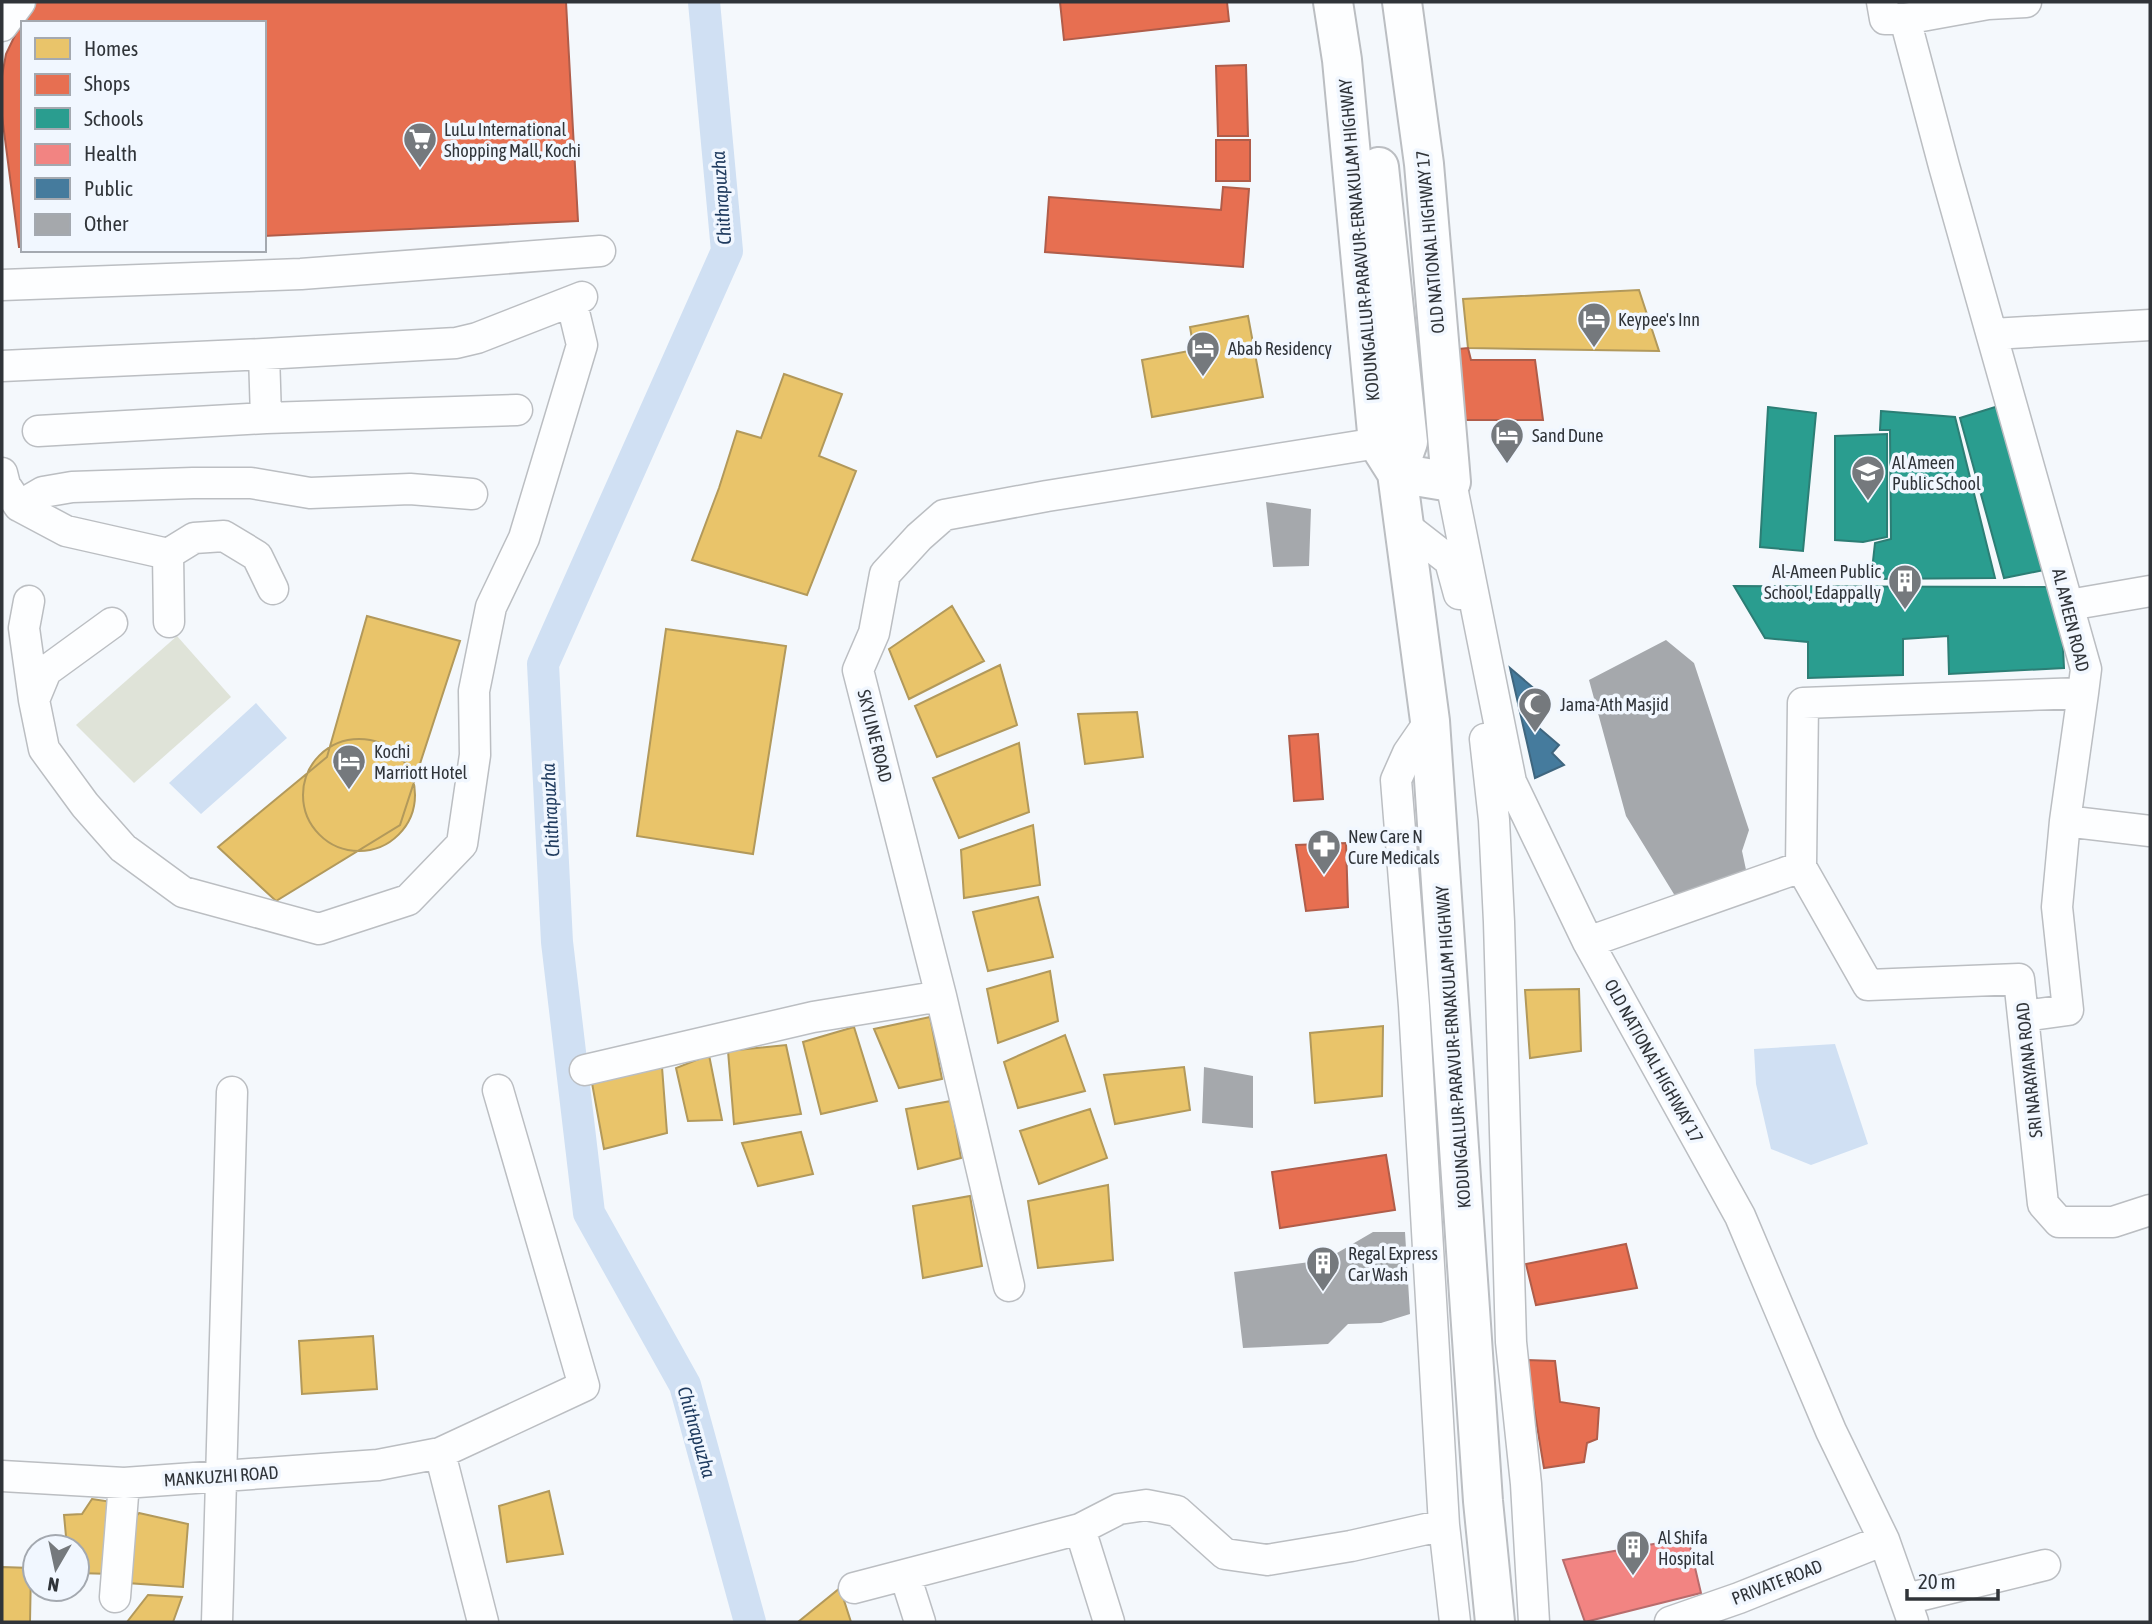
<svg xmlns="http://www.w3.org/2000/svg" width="2152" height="1624" font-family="'Asap Condensed',sans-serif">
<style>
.green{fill:#dfe3d8}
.water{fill:#d0e0f3}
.homes{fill:#e9c46a;stroke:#b2995b;stroke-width:2}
.shops{fill:#e76f51;stroke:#b05d4a;stroke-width:2}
.schools{fill:#2a9d8f;stroke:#2c7e75;stroke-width:2}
.health{fill:#f28482;stroke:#b86c6c;stroke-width:2}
.public{fill:#457b9d;stroke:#3f667f;stroke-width:2}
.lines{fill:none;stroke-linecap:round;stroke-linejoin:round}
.canal{stroke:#d0e0f3;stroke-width:32}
.building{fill:#a5a8ac}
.minor-casing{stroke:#bbbec2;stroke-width:33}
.major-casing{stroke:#bbbec2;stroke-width:42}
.highway-casing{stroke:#bbbec2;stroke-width:42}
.minor{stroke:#fdfeff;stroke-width:30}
.major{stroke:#fdfeff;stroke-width:38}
.highway{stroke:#fdfeff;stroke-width:38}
.labels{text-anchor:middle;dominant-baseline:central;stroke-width:7;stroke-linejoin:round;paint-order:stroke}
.poi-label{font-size:18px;fill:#303439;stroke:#f1f7ff;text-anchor:start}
.street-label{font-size:18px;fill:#303439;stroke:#f1f7ff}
.water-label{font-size:19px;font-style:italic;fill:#1e3a5e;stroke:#f1f7ff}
</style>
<rect width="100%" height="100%" fill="#f4f8fc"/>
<path class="green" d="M177 636 231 697 134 783 76 725Z"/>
<path class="water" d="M256 703 287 738 201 814 169 783Z
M1835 1044 1868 1144 1811 1165 1771 1149 1756 1084 1754 1049Z"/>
<path class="homes" d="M1639 290 1659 351 1468 348 1463 299Z
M1248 316 1263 397 1152 417 1142 360 1194 350 1190 327Z
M784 374 842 394 819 456 856 471 807 595 692 560 719 488 737 431 761 438Z
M952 606 984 661 909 699 889 649Z
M367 616 460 641 400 825 276 901 218 847 327 757Z
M666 629 786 646 753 854 637 836Z
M1000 665 1017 725 937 757 915 706Z
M1137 712 1143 757 1085 764 1078 714Z
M303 795a56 56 0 1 1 112 0a56 56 0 1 1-112 0Z
M1019 743 1029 812 959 838 933 778Z
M1033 825 1040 885 964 898 961 850Z
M1038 897 1053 957 988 971 973 912Z
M1050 971 1058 1021 998 1043 987 989Z
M1579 989 1581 1051 1530 1058 1525 990Z
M930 1017 942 1079 899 1088 874 1029Z
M1383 1026 1382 1096 1315 1103 1310 1033Z
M854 1027 877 1101 821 1114 803 1042Z
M1065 1035 1085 1091 1018 1108 1004 1062Z
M786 1045 801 1114 734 1124 728 1051Z
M709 1055 722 1120 688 1121 676 1068Z
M662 1067 667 1133 604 1149 592 1083Z
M1184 1067 1190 1110 1115 1124 1104 1075Z
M951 1101 961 1158 918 1169 906 1109Z
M1090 1109 1107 1158 1039 1184 1020 1131Z
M801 1132 813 1174 758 1186 742 1143Z
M1108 1185 1113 1260 1038 1268 1028 1201Z
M970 1196 982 1266 923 1278 913 1206Z
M373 1336 377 1389 302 1394 299 1341Z
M549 1491 563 1554 507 1562 499 1506Z
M92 1499 112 1502V1574L77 1573V1547H67L64 1515 82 1514Z
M139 1513 188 1524 183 1587 127 1583 125 1531Z
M2 1567 31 1568 30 1622H2Z
M840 1588 851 1622H798Z
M148 1595 182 1597 173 1622H127Z"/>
<path class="shops" d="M35 2H566L578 221 264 236V23H23V247H19L2 116V76L6 54 19 27Z
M1060 2H1227L1229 21 1064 40Z
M1246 65 1248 136H1218L1216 66Z
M1216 140H1250V181H1216Z
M1223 187 1249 189 1243 267 1045 252 1049 197 1221 210Z
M1468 348 1471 360H1535L1543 420H1457L1448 350Z
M1318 734 1323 799 1294 801 1289 736Z
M1346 843 1348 907 1306 911 1296 845Z
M1386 1155 1395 1210 1280 1228 1272 1172Z
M1626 1244 1637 1288 1536 1305 1526 1264Z
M1526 1360 1555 1361 1560 1402 1599 1408 1597 1439 1587 1443 1584 1462 1544 1468Z"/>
<path class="schools" d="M2008 403 2049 569 2004 578 1960 418Z
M1768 407 1816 413 1803 551 1760 547Z
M1881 411 1955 417 1995 578 1871 579 1875 543 1891 539 1890 430H1880Z
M1887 434V537L1863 542 1835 540V436Z
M1734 586 2060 587 2064 668 1949 674 1948 636 1903 639V675L1808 678V642L1765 638Z"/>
<path class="health" d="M1688 1538 1701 1593 1585 1622 1563 1560Z"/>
<path class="public" d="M1510 668 1544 697 1532 722 1559 745 1552 753 1564 765 1535 778Z"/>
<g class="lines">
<path class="canal" d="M704 2 727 251 543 664 557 942 589 1213 685 1385 750 1622"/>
</g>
<path class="building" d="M1266 502 1311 509 1309 566 1273 567Z
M1666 640 1694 663 1749 830 1742 851 1748 879 1680 904 1626 816 1589 680Z
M1204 1067 1253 1076V1128L1202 1123Z
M1373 1232H1405L1410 1314 1381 1323 1348 1324 1328 1344 1243 1348 1234 1272 1325 1260Z"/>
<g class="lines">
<g class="minor-casing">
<path id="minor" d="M1882 2 1885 19H1905
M2 26 20 2
M2 285 301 274 600 251
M1992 334 2150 325
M264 354 266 418
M2 366 264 354 456 343 477 338 582 297
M38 431 266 418 517 410
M2 473 5 485 19 506 66 531 168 554 169 622
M1451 482 1511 782 1588 942 1740 1216 1831 1431 1884 1540 1913 1622
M19 506 43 492 72 487 193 483H251L310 493 410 489 472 494
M1405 526 1450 561 1459 594
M168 554 194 538 224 536 257 556 273 589
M29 601 24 628 34 700
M2069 605 2150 591
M112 623 46 671 34 700 44 749 85 805 123 848 183 892 319 929 408 900 462 844 475 755 474 691 491 607 524 538 582 345 575 316
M1430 721 1408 753 1396 780 1414 1006 1444 1525 1455 1622
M1485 739 1494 820 1499 922 1511 1342 1526 1484 1534 1622
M2065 821 2150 831
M1801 867 1868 985 2019 979 2043 1204 2059 1222H2113L2150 1210
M1588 942 1801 867 1803 703 2083 693 2086 669 1944 166 1905 19 1988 4 2026 2
M2023 1016 2068 1010 2057 907 2065 821 2083 693
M585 1070 813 1017 941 996
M1009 1286 941 996 858 670 874 633 885 574 919 537 944 515 1047 496 1378 443
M440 1453 483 1622
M2 1476 124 1483 378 1465 440 1453 584 1386 498 1090
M905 1575 920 1622
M854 1588 1080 1529
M115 1597 124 1483
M1906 1599 2045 1565
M217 1622 232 1092
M1109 1622 1080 1529 1119 1509 1146 1505 1177 1511 1225 1554 1267 1560 1351 1546 1444 1525
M1670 1622 1739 1598 1884 1540"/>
</g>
<g class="major-casing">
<path id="major" d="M1397 473 1451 482 1424 164 1402 2"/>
</g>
<g class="highway-casing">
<path id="highway" d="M1333 2 1342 60 1378 443 1397 473 1430 721 1483 1501 1495 1622
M1379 167 1408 442 1397 473"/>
</g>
<use href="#minor" class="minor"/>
<use href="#major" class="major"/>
<use href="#highway" class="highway"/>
</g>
<defs>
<g id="supermarket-pin" transform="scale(1.75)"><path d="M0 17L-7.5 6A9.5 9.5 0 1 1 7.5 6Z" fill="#75797d" stroke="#f1f7ff"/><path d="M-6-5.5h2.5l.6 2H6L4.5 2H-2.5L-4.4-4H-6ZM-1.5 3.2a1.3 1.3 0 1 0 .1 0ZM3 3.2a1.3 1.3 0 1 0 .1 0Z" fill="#fff"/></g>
<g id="hotel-pin" transform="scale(1.75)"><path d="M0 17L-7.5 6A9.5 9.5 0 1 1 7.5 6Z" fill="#75797d" stroke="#f1f7ff"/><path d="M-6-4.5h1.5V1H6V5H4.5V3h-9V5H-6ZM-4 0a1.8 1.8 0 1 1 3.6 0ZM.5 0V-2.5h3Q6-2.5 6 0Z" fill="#fff"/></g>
<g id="school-pin" transform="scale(1.75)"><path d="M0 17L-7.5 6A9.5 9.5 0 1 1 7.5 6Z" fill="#75797d" stroke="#f1f7ff"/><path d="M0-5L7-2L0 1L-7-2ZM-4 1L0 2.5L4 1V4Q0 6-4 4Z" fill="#fff"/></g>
<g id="building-pin" transform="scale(1.75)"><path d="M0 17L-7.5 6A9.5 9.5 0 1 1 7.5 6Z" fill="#75797d" stroke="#f1f7ff"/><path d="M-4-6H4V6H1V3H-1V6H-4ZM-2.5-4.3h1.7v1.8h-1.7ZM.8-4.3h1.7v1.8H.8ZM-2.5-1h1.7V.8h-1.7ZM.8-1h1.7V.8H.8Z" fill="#fff"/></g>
<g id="mosque-pin" transform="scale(1.75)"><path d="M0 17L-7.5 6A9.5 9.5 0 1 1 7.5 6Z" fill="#75797d" stroke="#f1f7ff"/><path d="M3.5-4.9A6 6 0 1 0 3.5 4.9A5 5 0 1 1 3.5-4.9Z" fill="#fff"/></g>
<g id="pharmacy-pin" transform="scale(1.75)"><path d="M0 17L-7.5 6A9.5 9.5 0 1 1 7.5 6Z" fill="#75797d" stroke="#f1f7ff"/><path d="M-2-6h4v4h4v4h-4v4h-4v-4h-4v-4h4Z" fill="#fff"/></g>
</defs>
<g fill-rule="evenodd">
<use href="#supermarket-pin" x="420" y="139"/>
<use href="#hotel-pin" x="1594" y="319"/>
<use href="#hotel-pin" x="1203" y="348"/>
<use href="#hotel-pin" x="1507" y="435"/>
<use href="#school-pin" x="1868" y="472"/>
<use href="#building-pin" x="1905" y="581"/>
<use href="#mosque-pin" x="1535" y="704"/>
<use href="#hotel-pin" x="349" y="761"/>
<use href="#pharmacy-pin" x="1324" y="846"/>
<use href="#building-pin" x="1323" y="1263"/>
<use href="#building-pin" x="1633" y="1547"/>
</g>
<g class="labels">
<g class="poi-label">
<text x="444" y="129">LuLu International<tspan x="444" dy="21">Shopping Mall, Kochi</tspan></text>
<text x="1618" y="319">Keypee's Inn</text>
<text x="1228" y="348">Abab Residency</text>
<text x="1532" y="435">Sand Dune</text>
<text x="1892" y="462">Al Ameen<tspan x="1892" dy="21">Public School</tspan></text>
<text x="1881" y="571" text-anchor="end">Al-Ameen Public<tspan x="1881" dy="21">School, Edappally</tspan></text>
<text x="1560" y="704">Jama-Ath Masjid</text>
<text x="374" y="751">Kochi<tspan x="374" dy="21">Marriott Hotel</tspan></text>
<text x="1348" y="836">New Care N<tspan x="1348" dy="21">Cure Medicals</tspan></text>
<text x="1348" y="1253">Regal Express<tspan x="1348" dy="21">Car Wash</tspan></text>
<text x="1658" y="1537">Al Shifa<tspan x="1658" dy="21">Hospital</tspan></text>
</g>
<g class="street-label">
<text transform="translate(1359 240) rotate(-95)">KODUNGALLUR-PARAVUR-ERNAKULAM HIGHWAY</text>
<text transform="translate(1430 242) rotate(-95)">OLD NATIONAL HIGHWAY 17</text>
<text transform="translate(2071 620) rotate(76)">AL AMEEN ROAD</text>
<text transform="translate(875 736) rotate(76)">SKYLINE ROAD</text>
<text transform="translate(1453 1047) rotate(-94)">KODUNGALLUR-PARAVUR-ERNAKULAM HIGHWAY</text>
<text transform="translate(1654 1061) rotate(61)">OLD NATIONAL HIGHWAY 17</text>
<text transform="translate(2029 1070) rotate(-96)">SRI NARAYANA ROAD</text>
<text transform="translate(221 1476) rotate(-4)">MANKUZHI ROAD</text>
<text transform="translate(1777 1582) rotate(-21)">PRIVATE ROAD</text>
</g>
<g class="water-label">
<text transform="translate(721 198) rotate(-94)">Chithrapuzha</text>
<text transform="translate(550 810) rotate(-93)">Chithrapuzha</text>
<text transform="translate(697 1432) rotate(74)">Chithrapuzha</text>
</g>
</g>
<rect width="2152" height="1624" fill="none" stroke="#303439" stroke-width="7"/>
<rect x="21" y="21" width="245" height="231" fill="#f1f7ff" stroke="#a4a9b0" stroke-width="2"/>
<rect x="35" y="38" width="35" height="21" fill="#e9c46a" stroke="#a4a9b0" stroke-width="2"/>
<text x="84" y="56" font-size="21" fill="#303439">Homes</text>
<rect x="35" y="74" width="35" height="21" fill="#e76f51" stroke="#a4a9b0" stroke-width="2"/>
<text x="84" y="91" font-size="21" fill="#303439">Shops</text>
<rect x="35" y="108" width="35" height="21" fill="#2a9d8f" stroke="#a4a9b0" stroke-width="2"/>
<text x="84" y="126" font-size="21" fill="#303439">Schools</text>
<rect x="35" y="144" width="35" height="21" fill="#f28482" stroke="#a4a9b0" stroke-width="2"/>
<text x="84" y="161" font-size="21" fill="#303439">Health</text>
<rect x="35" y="178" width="35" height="21" fill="#457b9d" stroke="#a4a9b0" stroke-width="2"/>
<text x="84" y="196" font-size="21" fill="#303439">Public</text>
<rect x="35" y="214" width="35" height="21" fill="#a5a8ac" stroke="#a4a9b0" stroke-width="2"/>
<text x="84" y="231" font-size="21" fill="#303439">Other</text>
<g transform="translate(56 1568) rotate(189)"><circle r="33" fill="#f1f7ff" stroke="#a4a9b0" stroke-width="2"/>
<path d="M0-5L12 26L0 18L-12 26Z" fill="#75797d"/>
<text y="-10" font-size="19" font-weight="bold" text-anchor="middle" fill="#303439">N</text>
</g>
<path d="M1907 1589v10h91v-10" fill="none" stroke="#303439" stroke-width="3.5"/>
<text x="1918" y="1589" font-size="21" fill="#303439" stroke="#f1f7ff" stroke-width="5" paint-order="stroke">20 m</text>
</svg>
